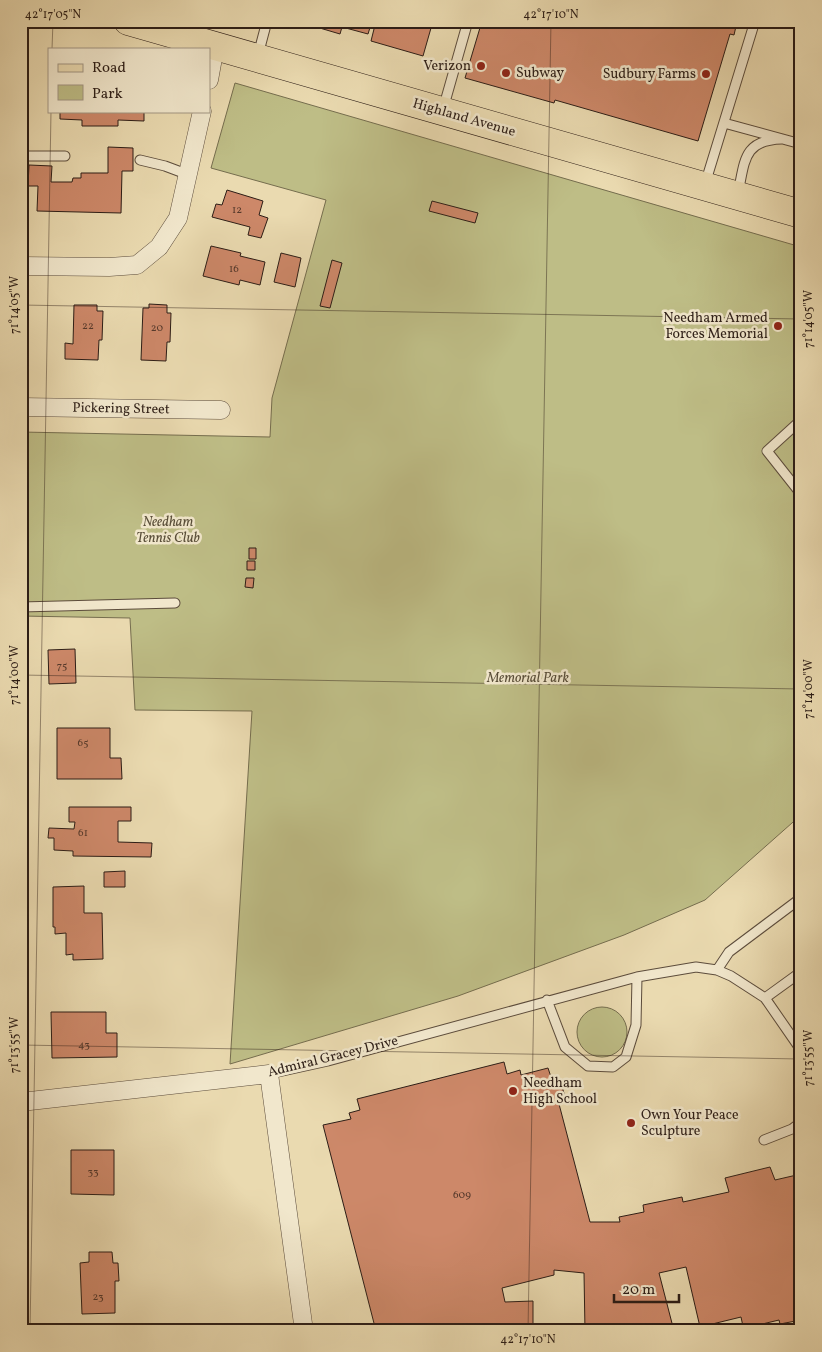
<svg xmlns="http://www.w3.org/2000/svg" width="822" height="1352" font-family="Vollkorn,serif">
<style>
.green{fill:#bebd86;stroke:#756d4e}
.building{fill:#cd8869;stroke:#2c1d16}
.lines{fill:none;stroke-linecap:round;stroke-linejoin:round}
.service-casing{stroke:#5c4c3c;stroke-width:11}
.minor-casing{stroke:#5c4c3c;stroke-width:19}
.primary-casing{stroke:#2c1d16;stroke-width:29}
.service{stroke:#f1e7cc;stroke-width:9}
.minor{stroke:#f1e7cc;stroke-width:18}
.primary{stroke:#eadab0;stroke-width:28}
.ticks{fill:none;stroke:#2c1d16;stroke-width:1;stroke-opacity:0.45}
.poi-dot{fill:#8f2418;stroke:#f1e7cc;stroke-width:2}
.labels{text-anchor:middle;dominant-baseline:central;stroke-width:5;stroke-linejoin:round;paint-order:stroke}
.number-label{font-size:11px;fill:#54382b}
.poi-label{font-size:14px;fill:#2c1d16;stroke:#f1e7cc;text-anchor:end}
.street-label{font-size:14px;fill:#2c1d16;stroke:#f1e7cc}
.park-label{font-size:14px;font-style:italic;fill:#584d38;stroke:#f1e7cc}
.neatline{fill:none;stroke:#2c1d16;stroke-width:2}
.ticks-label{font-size:12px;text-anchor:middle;fill:#2c1d16}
</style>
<rect width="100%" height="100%" fill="#eadab0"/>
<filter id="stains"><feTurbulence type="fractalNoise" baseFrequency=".004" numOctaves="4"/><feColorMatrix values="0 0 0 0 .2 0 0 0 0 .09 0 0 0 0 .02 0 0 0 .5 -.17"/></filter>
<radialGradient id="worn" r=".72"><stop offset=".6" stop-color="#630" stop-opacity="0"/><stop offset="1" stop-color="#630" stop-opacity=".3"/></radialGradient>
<path class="green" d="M235 83 801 247V815L705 900 624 935 458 996 230 1064 252 711 135 710 130 618 21 616V432L270 437 272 398 326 200 211 168Z
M577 1032a25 25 0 1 1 50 0a25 25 0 1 1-50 0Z"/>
<path class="building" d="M315 21H372L368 34 342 27 340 34 313 26Z
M376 21H433L423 56 371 41Z
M482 21H736L737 22 734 35 730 34 698 141 555 100 554 103 465 78Z
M60 111H144V121L118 120V126H82V120L60 119Z
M108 147 133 148V171H122L121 213 37 211 38 186H28L29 165 52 166 51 182H72L73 178H81V173H108Z
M227 190 263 201 259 215 268 218 261 238 248 235 250 227 212 217 216 204 222 205Z
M432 201 478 213 475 223 429 211Z
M211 246 241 253 240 256 265 262 260 285 240 280 239 285 203 276Z
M281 253 301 258 295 287 274 282Z
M332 260 342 263 330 308 320 306Z
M149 304 167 305V313H171L170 342H167L166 361 141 360 143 308H149Z
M74 305H97V311H103L102 340H99L98 360 65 359V343L73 344Z
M249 548H256V559H249Z
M247 561H255V570H247Z
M246 578H254L253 588 245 587Z
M75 649 76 683 49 684 48 650Z
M57 728H110V758H121L122 779H57Z
M69 807H131V821H118V842L152 843 151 857 73 856V851L54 850V838H48L49 828 74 829 75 822H69Z
M125 871V887H104V872Z
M84 886V913H102L103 959 73 960V954L66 955V933L55 934V927H53V887Z
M51 1012H106V1033H117V1057L52 1058Z
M504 1062 507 1074 520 1070 521 1075 548 1068 554 1086 561 1084 567 1102 559 1104 590 1222H620L619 1217 644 1212 643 1205 682 1197 683 1202 729 1192 725 1178 770 1167 775 1180 801 1174V1320L780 1324 779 1320 754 1326V1331H744L741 1317 700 1327 686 1267 659 1273 674 1331H585L584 1273 554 1270V1275L502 1288 505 1302 533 1301V1331H376L323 1125 351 1119 349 1113 360 1110 357 1099Z
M71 1150H114V1195L71 1194Z
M89 1252H112L113 1263H118L119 1281H115V1313L82 1314 80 1263 89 1262Z"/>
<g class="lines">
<g class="service-casing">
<path id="service" d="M258 55 267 21
M443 109 468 21
M724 123 801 144
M21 156H65
M140 160 165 166 189 175
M705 184 755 21
M738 193C745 161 743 140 782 139
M801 420 767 451 801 494
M21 607 175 603
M717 970 729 952 801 898
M765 998 801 972
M547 1000 565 1047 588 1066 613 1067 626 1057 636 1025 637 977
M269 1074 328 1061 637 977 696 967 717 970 731 976 765 998 801 1050
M764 1140 792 1129 801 1122"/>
</g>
<g class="minor-casing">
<path id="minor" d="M209 80 215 47
M21 266 109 267 137 265 159 247 178 218 202 111
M21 407 221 410
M21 1102 269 1074 304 1331"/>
</g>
<g class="primary-casing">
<path id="primary" d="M128 21 801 214"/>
</g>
<use href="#service" class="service"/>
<use href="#minor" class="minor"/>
<use href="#primary" class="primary"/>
</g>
<path class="ticks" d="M52 49 53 21M21 305 801 319M21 675 801 689M21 1045 801 1059M30 1331 51 111M528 1331 551 21"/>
<g class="poi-dot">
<circle cx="481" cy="66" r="5"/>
<circle cx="506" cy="73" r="5"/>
<circle cx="706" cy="74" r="5"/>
<circle cx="778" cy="326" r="5"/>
<circle cx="513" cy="1091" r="5"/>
<circle cx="631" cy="1123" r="5"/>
</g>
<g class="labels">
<g class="number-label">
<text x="237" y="210">12</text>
<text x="234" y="269">16</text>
<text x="88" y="326">22</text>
<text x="157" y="328">20</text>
<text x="62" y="666">75</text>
<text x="83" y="743">65</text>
<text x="83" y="833">61</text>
<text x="84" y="1045">43</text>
<text x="93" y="1172">33</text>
<text x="462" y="1195">609</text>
<text x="98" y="1297">23</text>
</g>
<g class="poi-label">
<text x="471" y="66">Verizon</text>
<text x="516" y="73" text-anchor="start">Subway</text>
<text x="696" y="74">Sudbury Farms</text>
<text x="768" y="318">Needham Armed<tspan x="768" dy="16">Forces Memorial</tspan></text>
<text x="523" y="1083" text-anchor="start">Needham<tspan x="523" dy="16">High School</tspan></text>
<text x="641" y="1115" text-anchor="start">Own Your Peace<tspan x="641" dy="16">Sculpture</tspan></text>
</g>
<g class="street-label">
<text transform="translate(464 118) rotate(16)">Highland Avenue</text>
<text transform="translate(121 409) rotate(1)">Pickering Street</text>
<text transform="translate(333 1057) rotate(-14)">Admiral Gracey Drive</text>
</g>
<g class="park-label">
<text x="168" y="522">Needham<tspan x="168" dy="16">Tennis Club</tspan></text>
<text x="528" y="678">Memorial Park</text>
</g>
</g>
<rect width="822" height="1352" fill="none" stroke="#eadab0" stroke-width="55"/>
<rect x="48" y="48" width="162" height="65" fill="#f1e7cc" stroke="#a29683"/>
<rect x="58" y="64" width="25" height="8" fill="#eadab0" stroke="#a29683"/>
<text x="92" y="72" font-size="15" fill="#2c1d16">Road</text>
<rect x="58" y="85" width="25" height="15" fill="#bebd86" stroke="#a29683"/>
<text x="92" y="98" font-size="15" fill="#2c1d16">Park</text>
<path d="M614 1294v8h65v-8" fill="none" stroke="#2c1d16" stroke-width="2.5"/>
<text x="622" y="1294" font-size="15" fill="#2c1d16" stroke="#f1e7cc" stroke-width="4" paint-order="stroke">20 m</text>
<rect x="28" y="28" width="766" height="1296" class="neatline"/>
<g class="ticks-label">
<text x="53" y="18">42°17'05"N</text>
<text x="551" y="18">42°17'10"N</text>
<text transform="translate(14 305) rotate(-90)" y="4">71°14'05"W</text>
<text transform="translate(808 319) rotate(-90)" y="4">71°14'05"W</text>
<text transform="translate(14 675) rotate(-90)" y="4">71°14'00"W</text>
<text transform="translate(808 689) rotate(-90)" y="4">71°14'00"W</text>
<text transform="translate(14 1045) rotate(-90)" y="4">71°13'55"W</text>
<text transform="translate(808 1058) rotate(-90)" y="4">71°13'55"W</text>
<text x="528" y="1343">42°17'10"N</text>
</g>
<rect width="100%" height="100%" filter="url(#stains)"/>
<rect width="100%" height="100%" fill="url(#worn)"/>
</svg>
